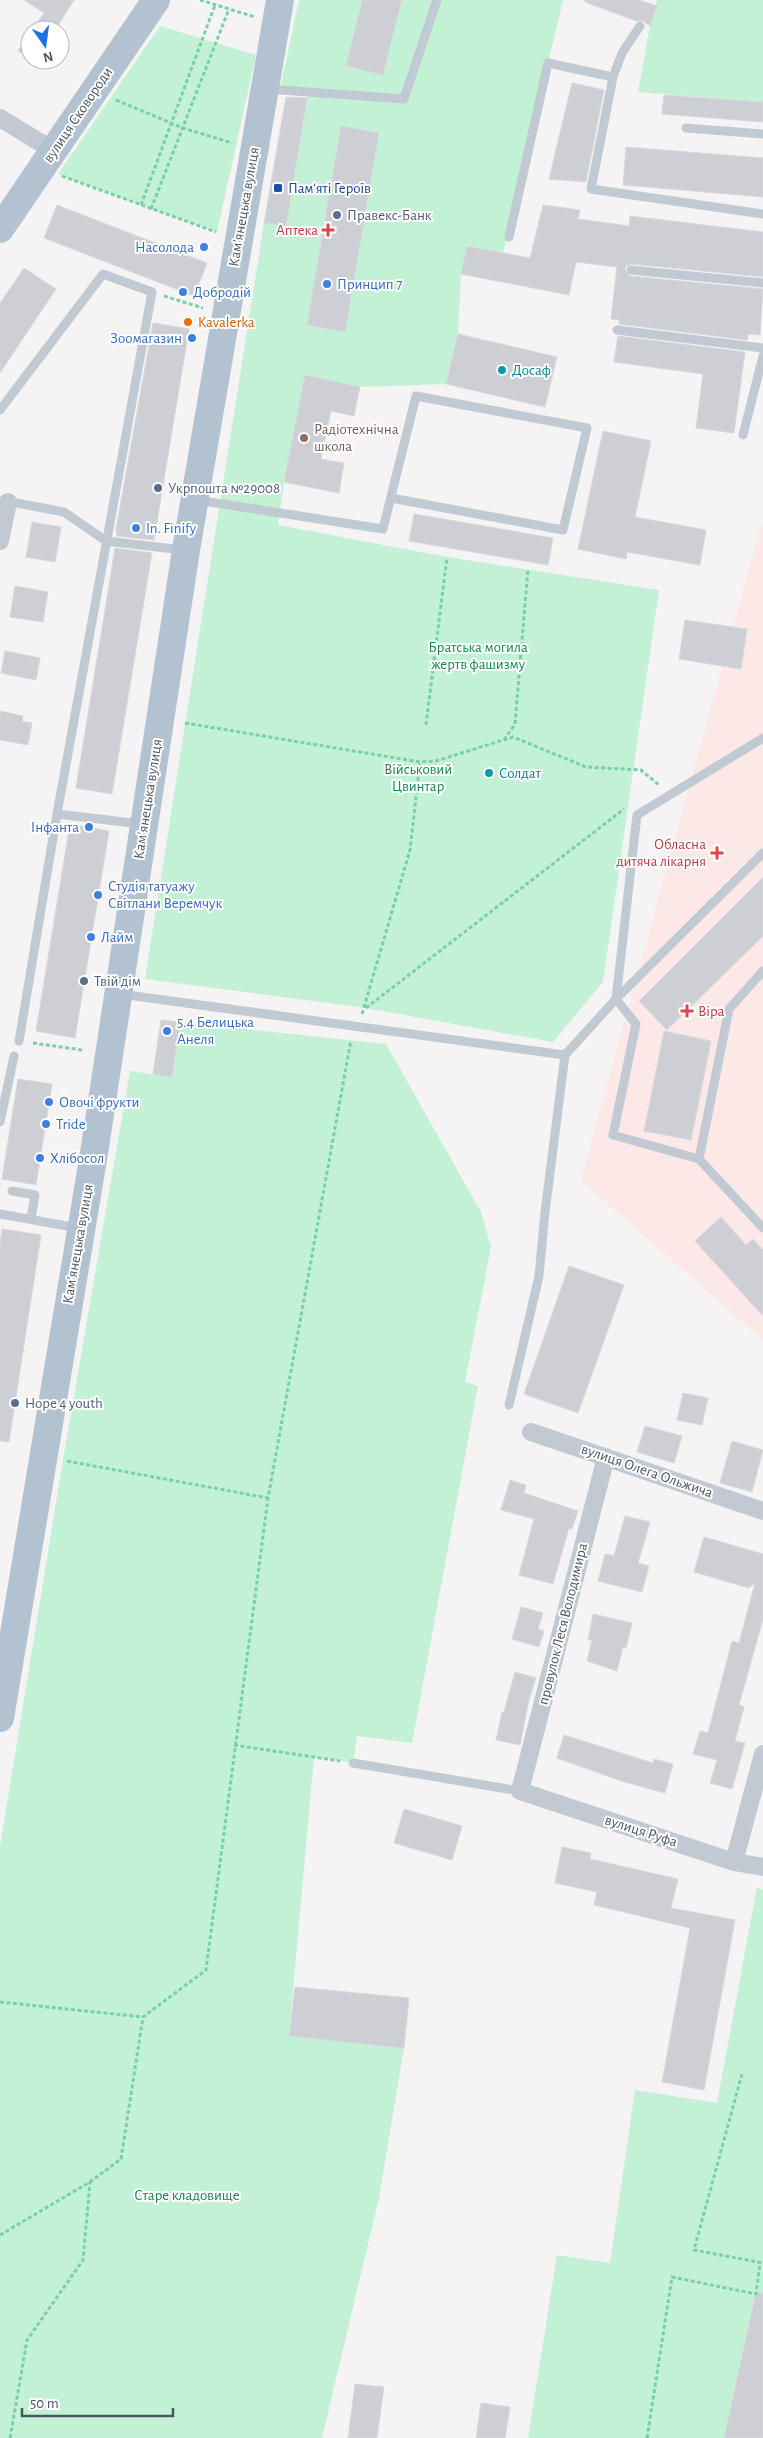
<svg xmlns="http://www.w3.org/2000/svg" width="763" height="2438" font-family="'Alegreya Sans',sans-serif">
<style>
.medical{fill:#fce8e6}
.green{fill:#c3f1d5}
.building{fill:#cdcfd5;stroke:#d7d9de}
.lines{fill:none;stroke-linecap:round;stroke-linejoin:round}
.path{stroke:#7ad0a6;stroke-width:3;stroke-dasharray:4 2.5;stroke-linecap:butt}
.service{stroke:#c1cad2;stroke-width:9}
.minor{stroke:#c1cad2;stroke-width:18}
.primary{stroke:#b3c2d1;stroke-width:28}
.transit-dot{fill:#1a4fb4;stroke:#fff;stroke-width:2}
.service-dot{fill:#5c6f8a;stroke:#fff;stroke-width:2}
.health-dot{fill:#e0444e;stroke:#fff;stroke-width:2}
.shop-dot{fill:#3f7fe0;stroke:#fff;stroke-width:2}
.food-dot{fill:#e8710a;stroke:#fff;stroke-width:2}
.culture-dot{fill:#0f9aa8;stroke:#fff;stroke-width:2}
.education-dot{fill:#8d6e63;stroke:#fff;stroke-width:2}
.labels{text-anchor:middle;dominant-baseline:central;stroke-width:4;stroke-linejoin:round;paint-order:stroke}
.street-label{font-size:15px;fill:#4a5661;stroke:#fff}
.transit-label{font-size:15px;fill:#164399;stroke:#fff;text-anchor:start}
.service-label{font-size:15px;fill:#4e5e75;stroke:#fff;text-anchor:start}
.health-label{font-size:15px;fill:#be3a42;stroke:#fff;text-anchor:end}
.shop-label{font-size:15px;fill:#366cbe;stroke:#fff;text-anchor:start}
.food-label{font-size:15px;fill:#c56008;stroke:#fff;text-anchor:start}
.culture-label{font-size:15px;fill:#0d838f;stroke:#fff;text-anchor:start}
.education-label{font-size:15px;fill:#785e54;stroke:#fff;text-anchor:start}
.park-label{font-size:15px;fill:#17864f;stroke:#fff}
</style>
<rect width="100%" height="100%" fill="#f5f3f3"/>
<path class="medical" d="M761 526 763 527V1340L581 1180Z"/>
<path class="green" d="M299 0H563L503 253 467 246 461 274 458 334 446 384 360 387 305 376 284 482 278 525 447 557 659 590 603 982 553 1042 366 1008 145 979 264 223 286 226 308 92 280 90Z
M657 0H763V102L638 92 650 26Z
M160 26 256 55 217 232 58 174Z
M180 1022 386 1044 481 1212 491 1247 465 1382 478 1386 412 1743 357 1736 353 1763 314 1757 289 2035 404 2048 379 2198 322 2438H0V1847L63 1460 130 1071 172 1077Z
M757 1887 763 1890V2295L755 2294 724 2438H528L557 2255 610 2263 635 2090 717 2103Z"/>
<path class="building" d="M24 0H74L55 30H32L44 13Z
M362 0H402L383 75 346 66Z
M585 0H639L657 6 650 26 643 21H636L585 2Z
M30 33V58L18 51Z
M572 83 604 90 586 182 549 179Z
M664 95 763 102V122L662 114Z
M286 97 307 98 286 226 264 223Z
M341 126 379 133 345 332 307 325Z
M626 147 763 158V197L623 185Z
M57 205 207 263 194 296 44 238Z
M543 205 580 210 578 219 629 226 630 216 763 232V277L632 264 626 266 625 270 630 276 763 289 760 335 748 334 747 340 619 324 620 320 611 319 617 267 576 262 569 295 461 274 467 246 530 258Z
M24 268 56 289 0 373V303Z
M153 323 189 329 154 540 117 536 116 529Z
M458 334 557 357 545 407 446 384Z
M618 336 745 352 734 433 696 428 703 374 614 362Z
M305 375 360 387 354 416 331 411 321 459 344 463 339 493 284 482Z
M603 431 651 441 635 517 706 530 700 565 627 552 626 559 578 549Z
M414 514 553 538 548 565 409 541Z
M32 522 61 527 55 562 26 557Z
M115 548 152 553 112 794 76 788Z
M15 586 48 592 43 622 10 617Z
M685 620 747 629 741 669 679 659Z
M5 651 40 658 36 680 1 673Z
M0 711 23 716 22 721 32 723 28 745 0 740Z
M70 824 109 831 75 1038 36 1031Z
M763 877V936L667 1030 639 1001Z
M161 1020 180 1022 172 1077 153 1074Z
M664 1031 711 1041 691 1140 644 1131Z
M18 1079 52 1084 36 1185 2 1179Z
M721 1217 746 1245 753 1239 763 1250V1316L695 1241Z
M2 1229 41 1235 9 1442 0 1441V1243Z
M569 1266 624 1285 578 1413 524 1394Z
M683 1393 708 1398 702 1425 677 1420Z
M645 1426 682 1436 674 1463 637 1452Z
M732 1441 763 1450 752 1492 720 1483Z
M510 1480 526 1485 524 1493 578 1511 572 1529 569 1528 553 1584 519 1575 534 1519 501 1510Z
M625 1516 650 1522 638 1563 649 1566 642 1592 598 1581 605 1554 614 1556Z
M704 1537 763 1554V1619L739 1705 744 1707 735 1741 745 1743 732 1789 710 1783 717 1760 693 1754 700 1731 708 1733 732 1641 739 1643 755 1583 749 1588 694 1572Z
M521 1607 543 1613 538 1629 544 1631 539 1647 512 1639Z
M593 1614 632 1623 626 1648 623 1647 617 1671 587 1661 592 1640H588Z
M515 1672 536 1678 529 1700 520 1745 496 1740 502 1712H504Z
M564 1735 653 1763 654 1759 673 1764 665 1793 621 1781 557 1758Z
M404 1809 462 1826 452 1860 394 1843Z
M562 1847 591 1853 590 1859 678 1879 671 1908 735 1920 704 2090 662 2082 690 1928 594 1905 597 1892 555 1883Z
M295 1987 409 1998 404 2048 289 2036Z
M756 2292 763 2293V2438H724Z
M355 2384 384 2387 377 2438H348Z
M481 2403 510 2407 505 2438H476Z"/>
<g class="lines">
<path class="path" d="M200 0 255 17
M116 100 183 128 232 143
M62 176 216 232
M141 205 215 5
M151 209 229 9
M164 296 203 308
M185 723 420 762 436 761 513 737 586 767 641 770 659 785
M426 725 447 557
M504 740 515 724 528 569
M366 1008 624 809
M362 1014 410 850 420 762
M33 1043 82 1050
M67 1461 268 1498
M234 1745 340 1761
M0 2002 143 2017
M742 2074 694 2250 763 2263
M0 2235 90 2182 121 2159 143 2017 206 1970 268 1498 351 1040
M10 2438 27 2340 83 2260 90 2182
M647 2438 672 2277 756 2294 760 2263"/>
<path class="service" d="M640 26 622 53 613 77 591 189 763 214
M267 89 404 99 437 0
M686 128 763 134
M509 237 548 63 613 77
M631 270 763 283
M617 330 763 348
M0 410 103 274 152 292 57 814 19 1041
M743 435 763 356
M197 500 383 529 416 396 587 428 563 530 391 498
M6 501 64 512 106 541 183 550
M763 738 637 815 616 999 636 1024 613 1135 699 1159 729 1009 763 971
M57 814 141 824
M120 994 565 1055 545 1212 539 1276 509 1405
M565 1055 616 999 763 853
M0 1122 14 1056
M699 1159 763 1228
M12 1191 35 1195 31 1218
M0 1214 78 1228
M353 1763 520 1791"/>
<path class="minor" d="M0 118 54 151
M0 541 8 502
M531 1432 763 1511
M606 1457 520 1791 734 1862 763 1867
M734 1862 763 1754"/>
<path class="primary" d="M0 229 156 0
M0 1718 95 1147 186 550 280 0"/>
</g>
<rect class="transit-dot" x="273" y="183" width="10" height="10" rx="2.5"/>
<g class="service-dot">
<circle cx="337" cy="215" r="5"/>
<circle cx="158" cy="488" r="5"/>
<circle cx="84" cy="981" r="5"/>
<circle cx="15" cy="1403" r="5"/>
</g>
<g class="health-dot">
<path d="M325.5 222.5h5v5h5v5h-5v5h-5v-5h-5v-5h5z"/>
<path d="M714.5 845.5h5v5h5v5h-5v5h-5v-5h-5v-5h5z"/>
<path d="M684.5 1003.5h5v5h5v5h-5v5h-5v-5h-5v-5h5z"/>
</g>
<g class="shop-dot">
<circle cx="204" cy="247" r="5"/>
<circle cx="327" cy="284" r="5"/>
<circle cx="183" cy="292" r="5"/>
<circle cx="192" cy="338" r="5"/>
<circle cx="136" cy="528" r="5"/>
<circle cx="89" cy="827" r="5"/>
<circle cx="98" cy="895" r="5"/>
<circle cx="91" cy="937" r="5"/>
<circle cx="167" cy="1031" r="5"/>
<circle cx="49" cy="1102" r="5"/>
<circle cx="46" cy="1124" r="5"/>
<circle cx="40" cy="1158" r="5"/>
</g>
<circle class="food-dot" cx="188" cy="322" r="5"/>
<g class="culture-dot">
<circle cx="502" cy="370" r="5"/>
<circle cx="489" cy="773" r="5"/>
</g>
<circle class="education-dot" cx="304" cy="438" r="5"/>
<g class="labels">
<g class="street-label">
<text transform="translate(78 115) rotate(-56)">вулиця Сковороди</text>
<text transform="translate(244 207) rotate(-80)">Камʼянецька вулиця</text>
<text transform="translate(148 799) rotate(-81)">Камʼянецька вулиця</text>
<text transform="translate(78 1244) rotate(-80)">Камʼянецька вулиця</text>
<text transform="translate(647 1471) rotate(19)">вулиця Олега Ольжича</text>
<text transform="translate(563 1624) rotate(-76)">провулок Леся Володимира</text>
<text transform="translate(641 1831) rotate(18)">вулиця Руфа</text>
</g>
<g class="transit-label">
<text x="288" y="188">Пам'яті Героїв</text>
</g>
<g class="service-label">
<text x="347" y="215">Правекс-Банк</text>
<text x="168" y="488">Укрпошта №29008</text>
<text x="94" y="981">Твій дім</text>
<text x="25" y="1403">Hope 4 youth</text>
</g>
<g class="health-label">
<text x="318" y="230">Аптека</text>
<text x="706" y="844">Обласна<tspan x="706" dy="17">дитяча лікарня</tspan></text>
<text x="698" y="1011" text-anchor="start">Віра</text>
</g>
<g class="shop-label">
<text x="194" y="247" text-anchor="end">Насолода</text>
<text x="337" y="284">Принцип 7</text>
<text x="193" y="292">Добродій</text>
<text x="182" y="338" text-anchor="end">Зоомагазин</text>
<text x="146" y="528">In. Finify</text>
<text x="79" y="827" text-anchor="end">Інфанта</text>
<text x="108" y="886">Студія татуажу<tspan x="108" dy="17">Світлани Веремчук</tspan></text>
<text x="101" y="937">Лайм</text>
<text x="177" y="1022">5.4 Белицька<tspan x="177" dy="17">Анеля</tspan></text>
<text x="59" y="1102">Овочі фрукти</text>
<text x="56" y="1124">Tride</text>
<text x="50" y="1158">Хлібосол</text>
</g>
<g class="food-label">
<text x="198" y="322">Kavalerka</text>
</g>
<g class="culture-label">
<text x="512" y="370">Досаф</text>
<text x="499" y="773">Солдат</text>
</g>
<g class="education-label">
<text x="314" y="429">Радіотехнічна<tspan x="314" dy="17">школа</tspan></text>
</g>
<g class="park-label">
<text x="478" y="647">Братська могила<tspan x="478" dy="17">жертв фашизму</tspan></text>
<text x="418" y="769">Військовий<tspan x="418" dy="17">Цвинтар</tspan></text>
<text x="187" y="2195">Старе кладовище</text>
</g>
</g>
<g transform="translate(45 45) rotate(166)"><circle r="24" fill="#ffffff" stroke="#b7bbc0"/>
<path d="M0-4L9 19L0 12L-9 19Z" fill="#1a73e8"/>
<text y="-8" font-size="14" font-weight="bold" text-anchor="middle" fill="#4a5661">N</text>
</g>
<path d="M22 2408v8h151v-8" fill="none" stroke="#4a5661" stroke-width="2.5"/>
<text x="30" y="2408" font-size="15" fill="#4a5661" stroke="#ffffff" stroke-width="4" paint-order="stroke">50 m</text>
</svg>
